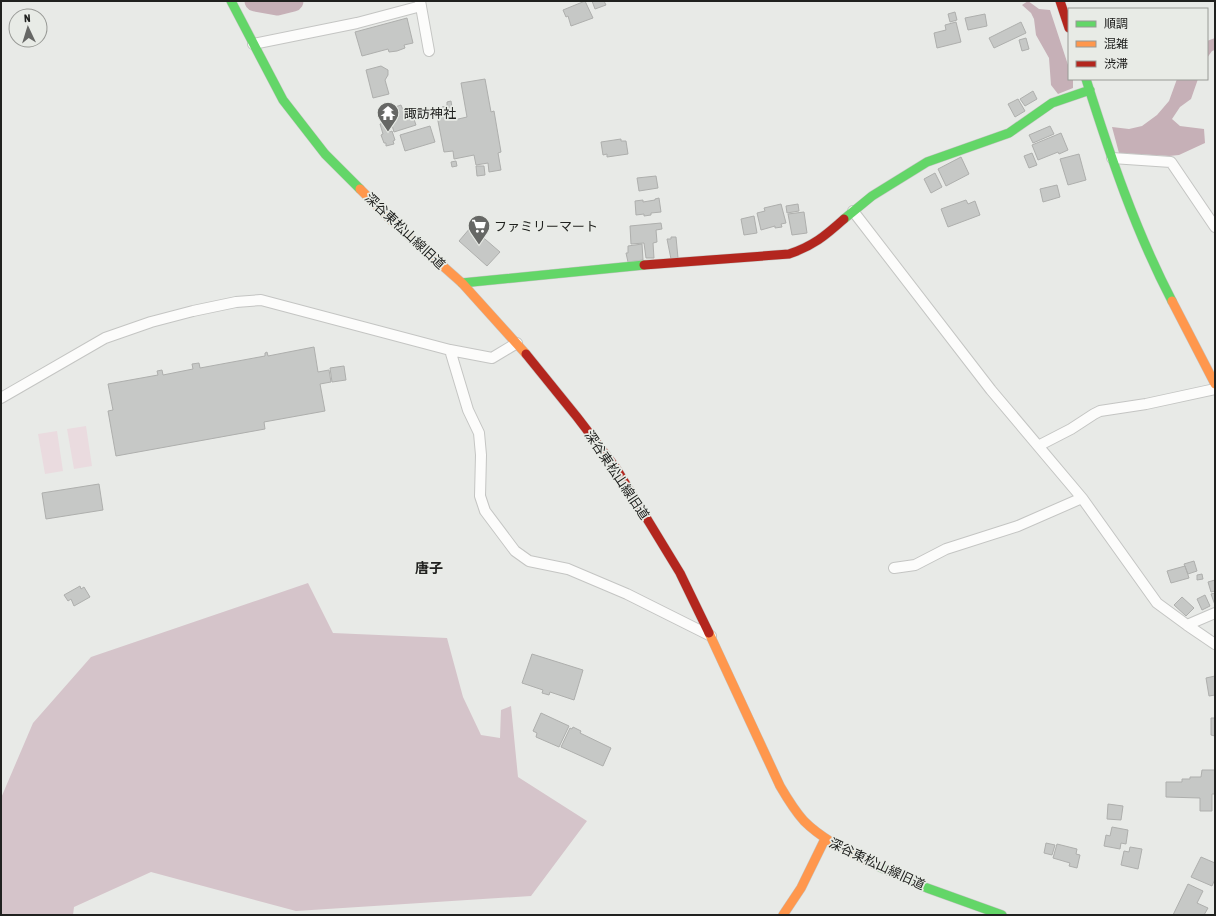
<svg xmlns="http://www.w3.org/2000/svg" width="1216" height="916" font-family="'Asap Condensed','Noto Sans JP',sans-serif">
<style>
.green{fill:#eadbdf}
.forest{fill:#d5c4ca}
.water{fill:#c6b0b7}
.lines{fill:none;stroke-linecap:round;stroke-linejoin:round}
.river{stroke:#c6b0b7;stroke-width:21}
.building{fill:#c6c8c6;stroke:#aeafad}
.street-casing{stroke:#c4c5c3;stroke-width:12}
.fast-casing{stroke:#c4c5c3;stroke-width:10}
.slow-casing{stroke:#c4c5c3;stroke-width:10}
.jam-casing{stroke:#c4c5c3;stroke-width:10}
.street{stroke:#fcfcfb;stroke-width:10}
.fast{stroke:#63d668;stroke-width:9}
.slow{stroke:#ff974d;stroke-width:9}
.jam{stroke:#b3261e;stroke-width:9}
.labels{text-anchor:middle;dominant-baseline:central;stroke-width:3.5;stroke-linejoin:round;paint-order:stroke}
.poi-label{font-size:13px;fill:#20211f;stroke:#e8ebe6;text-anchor:start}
.street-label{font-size:13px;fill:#20211f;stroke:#e8ebe6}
.neighbourhood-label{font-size:14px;font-weight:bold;fill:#20211f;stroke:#e8ebe6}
</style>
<rect width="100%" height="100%" fill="#e8eae7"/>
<path class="green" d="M86 426 92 466 74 469 67 429Z
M57 431 63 471 45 474 38 434Z"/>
<path class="forest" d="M308 583 333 633 447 638 463 697 481 735 500 738 501 710 511 706 518 777 587 821 531 896 296 911 151 872 74 907 73 915H1V798L33 723 91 657Z"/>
<path class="water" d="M1028 1 1039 9 1050 10 1069 68V79H1073V88L1058 94 1051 85 1049 58 1036 35 1034 19 1031 13 1022 5Z
M1215 38V50L1212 51 1207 58V41Z
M1177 79H1198L1191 99 1180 107 1172 119 1180 126 1204 129 1205 143 1179 155 1169 156 1119 153 1112 127 1129 129 1142 126 1157 115 1169 101Z"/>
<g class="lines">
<path class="river" d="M255 1 277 5 293 1"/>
</g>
<path class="building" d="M585 1 593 18 571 26 568 16 566 17 563 10Z
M592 1H604L606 5 595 9Z
M955 12 957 20 950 22 948 14Z
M985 14 987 26 968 30 965 18Z
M407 18 413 43 404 45 405 48 397 51 389 52 388 49 362 56 355 32Z
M956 22 961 42 937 48 934 33 946 30 945 25Z
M1021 22 1026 33 994 48 989 38Z
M1026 38 1029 49 1022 51 1019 40Z
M381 66 388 70V75L385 80 389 94 373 98 366 70Z
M485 79 491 112 494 111 501 152 498 153 501 170 489 172 488 163 476 165 474 155 454 159 453 151 444 152 437 116 443 115 442 107 447 106V102L451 101 454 120 467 117 461 83Z
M1033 91 1037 99 1025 106 1020 99Z
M1018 99 1025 111 1015 117 1008 104Z
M401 105 403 110 410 108 416 125 394 132 390 119 383 122 378 109 388 106 389 109Z
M386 122 390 132 392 131 395 140 393 141 394 144 386 146V143H384L381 135 383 134 380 124Z
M430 126 435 142 405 151 400 135Z
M1050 126 1054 134 1033 143 1029 135Z
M1061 133 1068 150 1059 154 1058 152 1038 160 1032 145Z
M621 139V141H626L628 154 607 157V154L603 155 601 142Z
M1032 153 1037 165 1029 168 1024 156Z
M1079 154 1086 180 1068 185 1060 159Z
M961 157 969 174 946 186 938 169Z
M456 161 457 166 452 167 451 162Z
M476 166H484L485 175 477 176Z
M935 173 942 187 931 193 924 179Z
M656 176 658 188 639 191 637 178Z
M1057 185 1060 197 1043 202 1040 189Z
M659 198 661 212 651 213V215L644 216V214L636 215 635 201 643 200V202L655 200V199Z
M966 200 968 204 975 201 980 215 948 227 941 209Z
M781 204 786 223 781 224 782 227 775 228V226L761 230 757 213 765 211 764 208Z
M798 204 799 211 787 213 786 206Z
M804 212 807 233 792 235 788 214Z
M754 216 757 233 744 235 741 219Z
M661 223 662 229 656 230 657 242 653 243 654 258H646L644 243 631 244 630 226Z
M471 227 500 252 487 266 459 241Z
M671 237H676L678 258 671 259 667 239H671Z
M642 244 643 260 628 262 626 253H628V246Z
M314 347 318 372 329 370 331 382 320 384 325 411 264 422 265 429 116 456 108 411 113 410 108 384 158 375 157 371 162 370 163 375 193 369 192 364 199 363 200 368 265 356V353L267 352 268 356Z
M344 366 346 380 332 382 330 368Z
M99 484 103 510 46 519 42 493Z
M1194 561 1197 571 1188 574 1184 564Z
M1185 566 1189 578 1171 583 1167 571Z
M1202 574 1203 579 1197 580V575Z
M1215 580V591L1211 592 1208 582Z
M80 586 81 589 84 587 90 597 74 606 71 599 68 601 64 595Z
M1215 593V605L1211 594Z
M1205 595 1210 606 1202 610 1197 599Z
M1182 597 1194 608 1186 616 1174 605Z
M532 654 583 670 574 700 550 692 549 695 542 693 543 690 522 683Z
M1215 676V695L1209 696 1206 678Z
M541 713 569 726 559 747 536 737 537 733 533 731Z
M1211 718H1215V736L1211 735Z
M573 727 581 731 580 733 611 748 603 766 561 747 570 728 572 729Z
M1202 770H1215V794H1212V811H1200V798L1166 797V782H1182V779H1190V777H1201Z
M1108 804 1123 806 1121 820 1107 819Z
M1112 827 1128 830 1126 844 1121 843 1120 849 1104 846 1106 835 1110 836Z
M1046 843 1055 845 1052 855 1044 853Z
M1057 844 1077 849 1076 854 1080 855 1077 868 1069 866 1070 863 1053 858Z
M1130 847 1142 849 1138 869 1121 865 1124 851 1129 852Z
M1201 857 1215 863V879L1212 886 1191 877Z
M1188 884 1203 891 1197 903 1208 908 1204 915H1173Z"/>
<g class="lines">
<g class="street-casing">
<path id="street" d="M420 1 429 51
M253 44 357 23 421 6
M1112 158 1171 162 1215 227
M853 211 991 390 1082 498 1157 603 1187 625
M450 350 468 410 479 433 481 455 480 496 485 511 515 551 529 561 568 569 627 594 711 636
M1 398 105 338 151 322 193 311 236 302 261 300 450 350 492 358 517 343
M1038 446 1071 429 1094 414 1100 411 1146 404 1215 389
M894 568 915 565 946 549 1018 526 1082 498
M1215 613 1187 625 1215 644"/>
</g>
<g class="fast-casing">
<path id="fast" d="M231 1 283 100 325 154 360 189
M1086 79C1110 155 1135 230 1172 301
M844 219 872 196 927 162 1009 133 1052 103 1090 90
M462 283 644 265
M875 865 927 888 1002 915"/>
</g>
<g class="slow-casing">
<path id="slow" d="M360 189 392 221 462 283 526 354
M1172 301 1215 384
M709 633 780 786C787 798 795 811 804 821 824 841 850 852 875 865
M783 915 801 888 825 839"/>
</g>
<g class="jam-casing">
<path id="jam" d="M1060 1 1069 28
M644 265 789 254C813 246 825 236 844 219
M526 354 577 417 616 468 680 573 709 633"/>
</g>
<use href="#street" class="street"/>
<use href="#fast" class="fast"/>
<use href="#slow" class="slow"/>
<use href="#jam" class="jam"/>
</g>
<defs>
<g id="temple-pin" transform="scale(1.15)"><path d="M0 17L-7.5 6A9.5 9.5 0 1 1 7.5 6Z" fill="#666765" stroke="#e8ebe6"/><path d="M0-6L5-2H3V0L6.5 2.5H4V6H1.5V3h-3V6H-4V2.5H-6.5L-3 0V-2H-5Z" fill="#fff"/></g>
<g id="supermarket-pin" transform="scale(1.15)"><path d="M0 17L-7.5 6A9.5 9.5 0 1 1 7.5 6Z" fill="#666765" stroke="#e8ebe6"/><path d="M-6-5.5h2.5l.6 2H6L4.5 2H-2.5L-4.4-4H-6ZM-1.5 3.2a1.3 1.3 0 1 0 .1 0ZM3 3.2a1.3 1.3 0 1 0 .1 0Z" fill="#fff"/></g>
</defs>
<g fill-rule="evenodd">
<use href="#temple-pin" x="388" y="113"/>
<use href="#supermarket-pin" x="479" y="226"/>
</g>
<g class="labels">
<g class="poi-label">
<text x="404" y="113">諏訪神社</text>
<text x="494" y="226">ファミリーマート</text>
</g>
<g class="street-label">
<text transform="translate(405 231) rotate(43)">深谷東松山線旧道</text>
<text transform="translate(617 475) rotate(56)">深谷東松山線旧道</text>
<text transform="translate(877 864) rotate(25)">深谷東松山線旧道</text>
</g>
<g class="neighbourhood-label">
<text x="429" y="568">唐子</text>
</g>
</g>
<rect width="1216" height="916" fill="none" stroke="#20211f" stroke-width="4"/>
<rect x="1068" y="8" width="140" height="72" fill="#e8ebe6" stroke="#989a96"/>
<rect x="1076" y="21" width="20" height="6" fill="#63d668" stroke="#989a96"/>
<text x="1104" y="28" font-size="12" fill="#20211f">順調</text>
<rect x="1076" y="41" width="20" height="6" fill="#ff974d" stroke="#989a96"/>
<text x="1104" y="48" font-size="12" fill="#20211f">混雑</text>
<rect x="1076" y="61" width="20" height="6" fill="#b3261e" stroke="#989a96"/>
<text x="1104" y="68" font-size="12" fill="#20211f">渋滞</text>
<g transform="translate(28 28) rotate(356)"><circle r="19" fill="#e8ebe6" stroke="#989a96"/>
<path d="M0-3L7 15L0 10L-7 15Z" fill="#666765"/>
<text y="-6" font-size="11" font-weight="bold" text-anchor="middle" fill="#20211f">N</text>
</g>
</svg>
